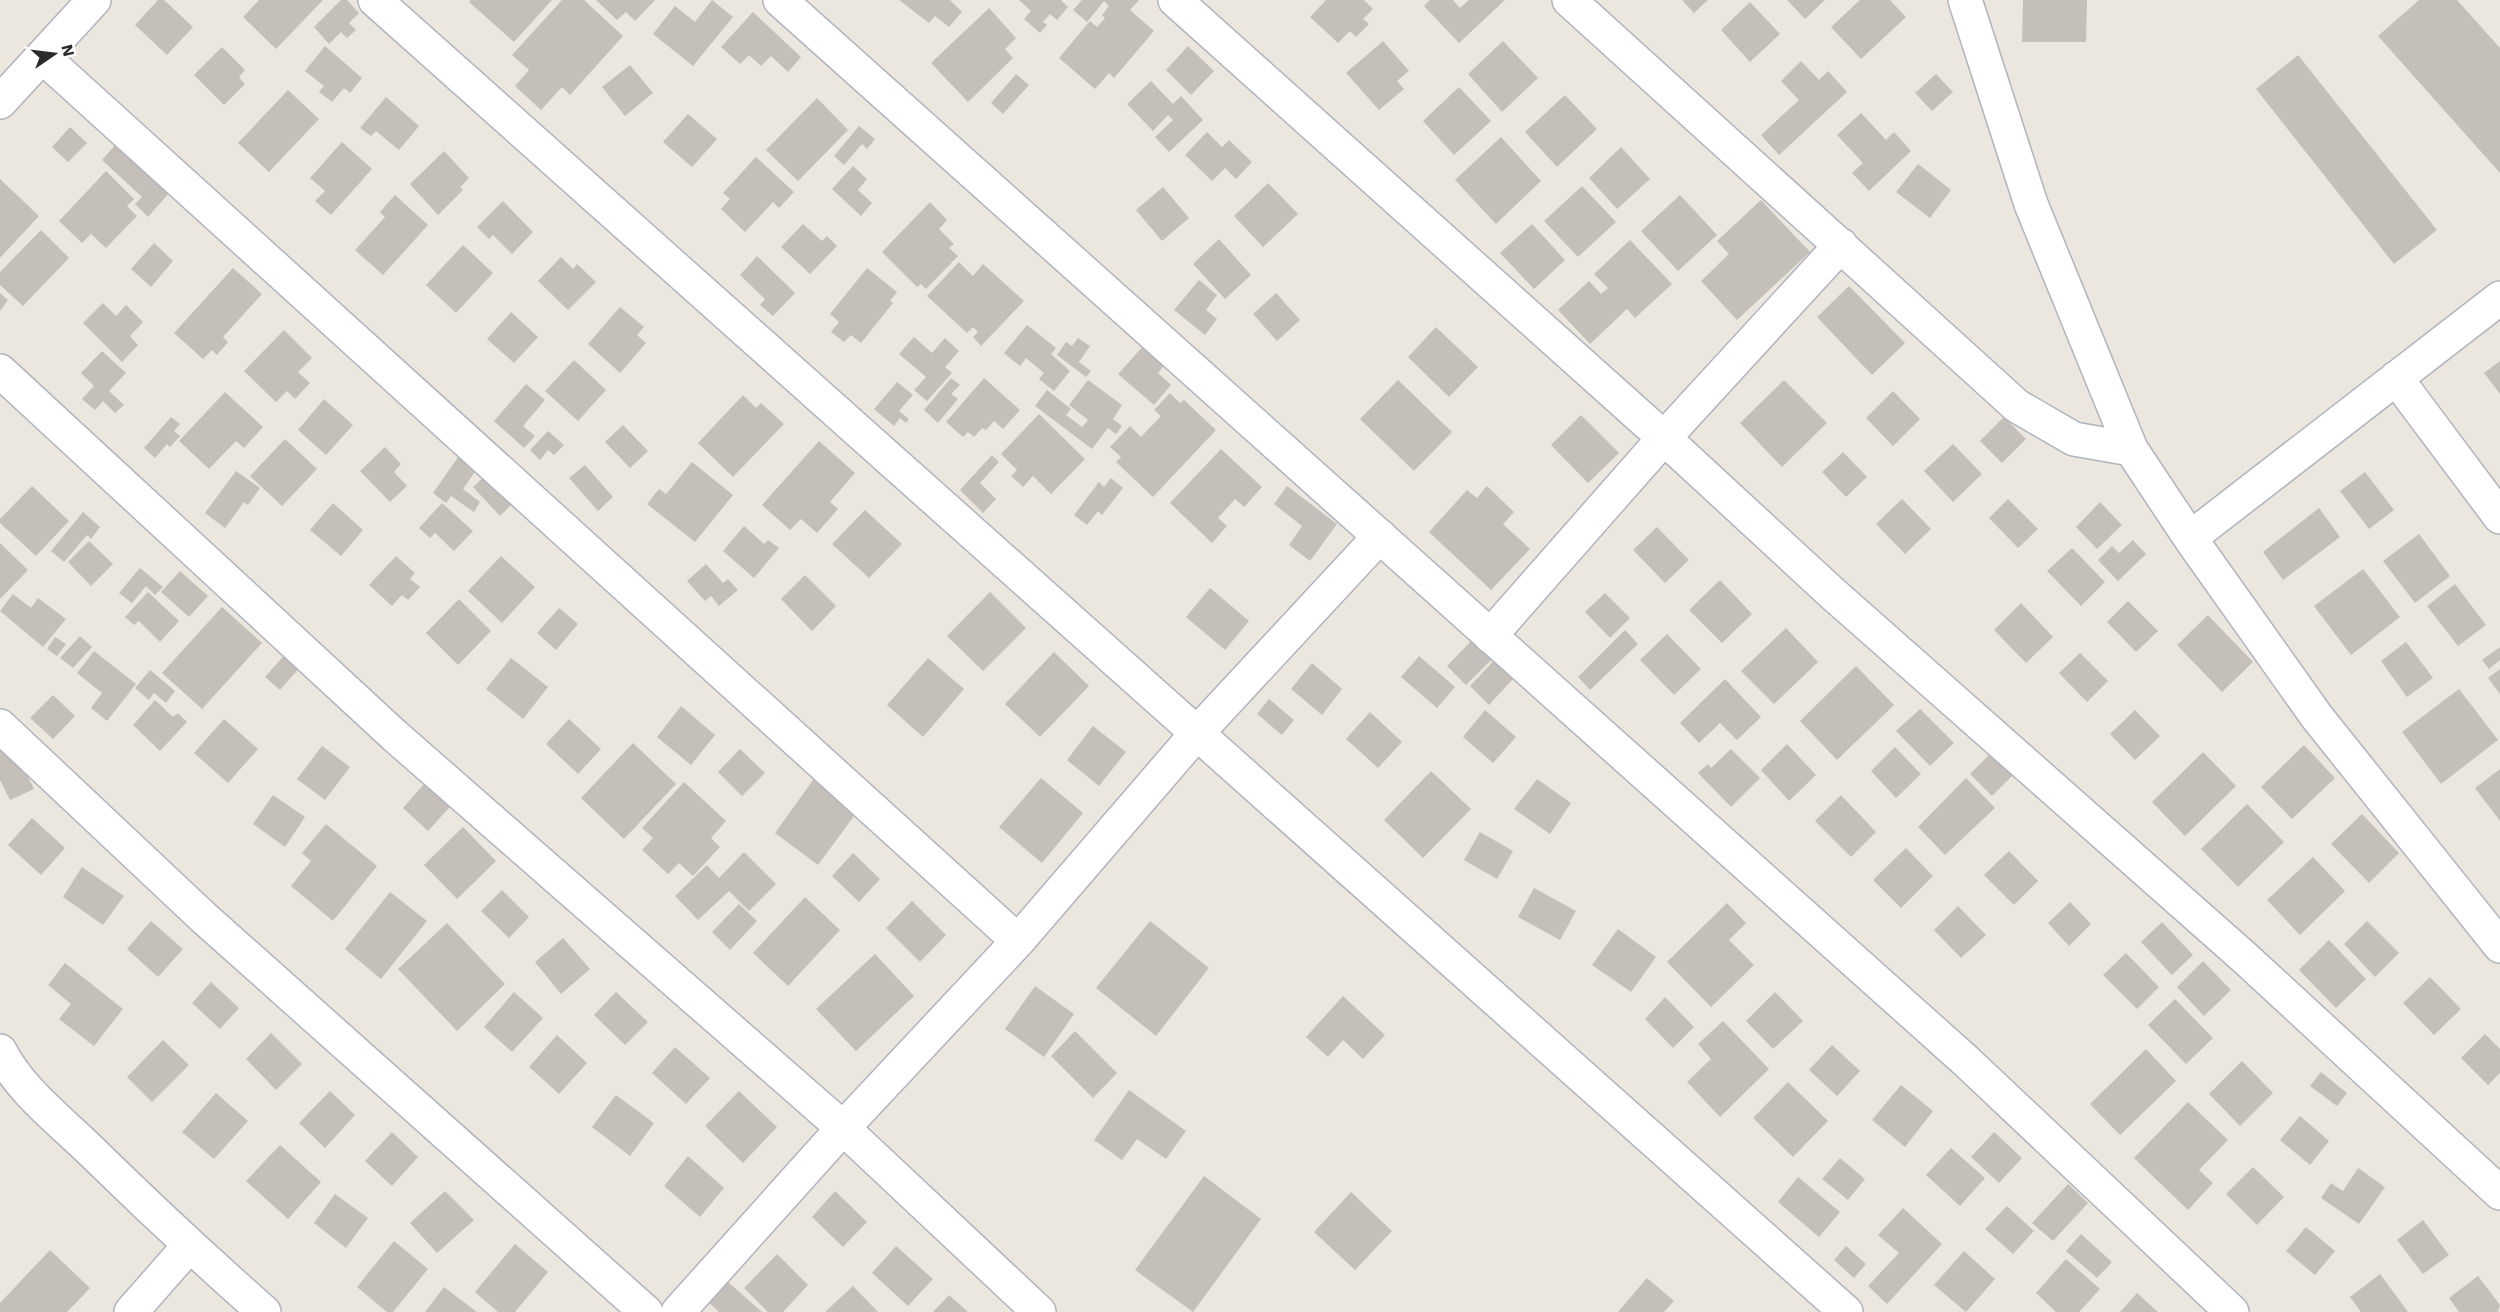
<svg xmlns="http://www.w3.org/2000/svg" width="2500" height="1312" font-family="'Work Sans',sans-serif">
<style>
.building{fill:#c4c0b9}
.lines{fill:none;stroke-linecap:round;stroke-linejoin:round}
.minor-casing{stroke:#b1b3bd;stroke-width:36}
.minor{stroke:#fff;stroke-width:33}
</style>
<rect width="100%" height="100%" fill="#ebe6de"/>
<path class="building" d="M158 0H164L193 27 167 55 135 25Z
M259 0H323L276 49 243 17Z
M341 0H347L359 13 349 23 356 30 347 38 341 32 329 44 314 27Z
M471 0H552L514 42 469 2Z
M562 0H584L623 36 570 95 562 87 541 110 515 86 529 70 512 55Z
M596 0H655L635 21 626 12 617 20Z
M712 0 733 17 693 66 653 34 675 6 695 22Z
M899 0H950L962 12 949 27 935 16 929 23Z
M1019 0H1061L1068 7 1057 20 1050 14 1043 22 1047 25 1040 33 1024 19 1031 11Z
M1082 0H1139L1130 10 1154 31 1114 78 1109 73 1095 89 1059 58 1090 21 1097 27 1105 18 1102 15 1109 6 1104 1 1087 22 1073 10Z
M1326 0H1364L1373 9 1363 19 1369 24 1356 37 1350 31 1338 43 1310 17Z
M1430 0H1453L1460 8 1469 0H1505L1459 43 1424 6Z
M1682 0H1708L1694 13Z
M1787 0H1825L1805 19Z
M1860 0H1890L1906 17 1861 59 1831 27Z
M2023 0H2087L2086 42H2022Z
M2419 0H2457L2500 48V173L2378 36Z
M1750 2 1780 34 1750 62 1721 30Z
M989 8 1016 38 1005 49 1013 58 968 102 931 63Z
M753 12 801 57 788 72 771 56 761 66 749 55 740 64 721 47Z
M1383 41 1409 71 1397 81 1404 89 1379 110 1346 73Z
M1503 41 1538 78 1502 112 1468 74Z
M325 46 362 78 350 93 344 88 332 102 319 92 324 86 305 71Z
M1188 46 1214 71 1191 95 1166 70Z
M222 47 245 70 239 77 245 84 224 105 194 75Z
M2298 55 2437 230 2394 264 2256 89Z
M1801 61 1819 80 1828 71 1847 92 1779 155 1761 135 1799 100 1781 81Z
M630 65 653 93 625 116 602 87Z
M1016 74 1029 85 1003 114 991 103Z
M1936 74 1953 92 1932 111 1915 93Z
M1151 81 1173 104 1181 96 1203 120 1169 152 1155 137 1173 120 1168 115 1153 131 1127 104Z
M1459 87 1491 121 1454 155 1423 121Z
M288 90 319 119 269 172 238 143Z
M1565 95 1597 129 1557 167 1525 132Z
M386 97 419 126 399 150 376 131 371 136 360 128Z
M817 98 848 130 798 181 766 150Z
M1861 113 1886 140 1894 132 1911 151 1869 191 1852 173 1863 163 1837 135Z
M688 114 717 139 692 167 663 142Z
M859 126 875 139 867 149 862 144 844 165 834 156Z
M70 127 87 143 68 162 52 147Z
M1207 132 1222 147 1229 140 1252 162 1236 179 1225 168 1212 181 1185 155Z
M1501 137 1541 181 1496 224 1455 180Z
M342 142 372 169 331 215 315 201 325 191 310 178Z
M117 143 170 192 148 217 135 204 142 197 102 160Z
M1621 147 1650 179 1617 209 1589 178Z
M444 151 469 178 460 187 463 190 438 215 410 184Z
M756 157 794 192 779 208 773 202 745 232 721 209 730 199 723 193Z
M1918 164 1951 190 1930 218 1896 192Z
M853 166 867 179 858 190 872 203 861 216 832 189Z
M106 171 134 199 127 206 137 216 106 248 91 234 82 243 59 221Z
M0 179 39 216 0 258Z
M1268 183 1298 214 1263 247 1234 216Z
M1582 186 1616 222 1578 257 1544 221Z
M1163 187 1189 218 1162 241 1136 210Z
M395 195 428 225 383 275 355 250 385 217 380 212Z
M1680 195 1717 235 1678 271 1641 231Z
M1761 200 1810 252 1737 320 1701 281 1729 254 1717 241Z
M503 201 533 232 512 254 493 235 489 239 477 227Z
M930 202 947 220 939 229 954 244 949 248 958 256 926 289 921 284 917 287 882 252Z
M803 224 822 241 827 236 837 246 810 274 781 247Z
M1532 224 1565 260 1534 289 1500 253Z
M41 230 69 258 23 306 0 285V272Z
M1219 239 1251 275 1225 299 1193 264Z
M1630 240 1672 284 1635 318 1627 309 1590 344 1558 310 1589 281 1601 294 1608 288 1594 274Z
M154 243 173 261 151 287 131 269Z
M463 245 493 273 456 313 426 285Z
M757 256 795 293 773 316 760 305 765 299 740 275Z
M561 257 573 269 577 264 596 282 568 310 538 281Z
M959 262 973 276 983 264 1024 301 981 346 973 337 978 332 973 327 967 333 927 296Z
M233 268 262 294 223 337 228 342 217 355 212 350 203 359 174 333Z
M867 268 897 292 890 301 893 303 861 343 851 335 844 342 831 332 839 322 830 314Z
M1199 280 1217 295 1206 310 1217 319 1205 335 1174 310Z
M1849 286 1905 343 1872 375 1817 317Z
M0 293 8 300 0 311Z
M1276 293 1300 320 1277 341 1253 314Z
M103 303 116 316 126 305 143 322 130 336 138 345 122 362 83 323Z
M620 307 644 327 637 335 646 343 620 373 588 344Z
M511 312 538 337 514 363 487 339Z
M1027 325 1056 348 1051 354 1070 371 1054 391 1039 379 1044 373 1026 358 1020 366 1004 353Z
M1436 327 1478 367 1449 397 1408 357Z
M284 330 312 358 298 372 310 383 295 399 287 391 276 402 244 371Z
M914 337 932 353 945 338 959 351 945 367 952 373 927 401 914 390 926 377 899 354Z
M1078 338 1090 346 1079 362 1091 371 1086 377 1057 355 1066 342 1072 346Z
M1145 344 1166 363 1158 373 1171 385 1154 405 1118 374Z
M102 351 126 373 109 391 124 405 115 413 103 401 95 410 82 399 94 386 81 373Z
M574 360 606 390 578 421 545 391Z
M2500 361V394L2484 373Z
M951 378 960 385 951 394 958 399 938 423 924 410Z
M984 378 1020 410 1003 429 994 421 986 430 982 428 974 437 968 432 963 437 946 422Z
M1088 380 1122 405 1113 419 1122 426 1116 434 1108 428 1092 449 1035 406 1047 390 1071 409 1066 415 1082 427 1088 420 1069 405Z
M1398 380 1452 432 1414 471 1360 419Z
M1784 380 1827 423 1782 467 1740 423Z
M897 382 913 395 899 411 909 419 906 423 900 418 894 426 874 409Z
M526 384 545 400 523 426 535 436 524 448 494 421Z
M1893 391 1920 419 1893 446 1866 418Z
M225 392 263 427 244 448 236 441 209 469 179 441Z
M1170 393 1180 403 1184 400 1216 430 1153 497 1116 462 1121 457 1110 447 1130 426 1141 437 1161 416 1154 410Z
M743 395 756 408 761 403 784 424 733 477 698 443Z
M324 399 353 425 326 455 298 430Z
M1039 414 1085 459 1051 494 1033 476 1023 487 1011 476 1017 470 1001 454Z
M1581 415 1619 453 1588 483 1551 445Z
M171 417 180 424 174 431 180 436 170 447 167 444 155 458 144 448Z
M2004 417 2026 439 2002 463 1980 441Z
M623 425 648 451 630 468 605 442Z
M548 431 564 445 554 455 548 450 540 460 530 450Z
M285 439 317 469 282 506 250 476Z
M819 441 855 473 830 502 838 509 817 533 801 519 790 530 762 505Z
M1953 444 1982 474 1953 502 1924 471Z
M385 447 401 464 394 472 407 486 390 502 360 471Z
M1221 449 1262 487 1244 507 1235 499 1218 518 1227 526 1212 543 1170 503Z
M1843 452 1867 477 1846 497 1822 472Z
M461 453 479 466 463 489 480 502 474 512 451 496 446 503 433 493Z
M992 455 999 462 980 483 996 499 983 513 960 490Z
M692 462 733 495 695 542 647 504 659 489 666 494Z
M585 465 613 497 598 511 569 478Z
M236 471 260 488 248 505 244 502 225 528 205 513Z
M2365 472 2394 510 2369 529 2340 491Z
M488 473 515 501 500 516 473 487Z
M1111 478 1123 488 1102 515 1098 511 1087 525 1074 515 1099 482 1104 487Z
M32 486 69 521 36 556 0 523V519Z
M1287 486 1337 524 1310 561 1289 545 1302 526 1274 504Z
M1487 486 1514 512 1503 524 1530 549 1491 590 1429 532 1467 490 1477 498Z
M1902 499 1931 529 1905 554 1876 524Z
M2008 499 2038 529 2018 548 1989 518Z
M2100 502 2122 525 2097 549 2076 527Z
M333 503 363 530 341 556 310 530Z
M442 503 473 531 454 551 435 533 430 538 419 528Z
M2319 508 2340 537 2283 580 2263 552Z
M865 510 902 544 869 578 832 544Z
M83 512 100 527 91 539 87 535 64 562 51 551Z
M744 526 764 544 768 540 779 548 754 578 723 551Z
M1657 527 1689 560 1665 583 1633 550Z
M2419 534 2450 576 2415 603 2383 561Z
M2133 540 2146 554 2118 581 2098 560 2112 546 2119 553Z
M89 541 113 564 91 586 68 562Z
M0 543 28 570 0 599Z
M2072 548 2105 582 2081 606 2047 571Z
M396 556 415 573 410 579 420 587 408 600 402 595 392 606 369 585Z
M501 556 535 587 502 623 468 591Z
M706 564 723 583 728 579 738 590 719 606 711 596 705 601 687 581Z
M140 568 163 587 155 595 146 586 132 603 119 593Z
M2363 569 2400 617 2351 655 2314 606Z
M180 571 208 596 189 617 161 592Z
M805 575 836 606 812 631 781 599Z
M1720 580 1752 614 1722 643 1689 610Z
M2455 584 2486 625 2458 646 2427 606Z
M1210 588 1249 621 1225 650 1186 617Z
M148 592 179 621 160 642 139 621 134 625 125 617Z
M990 592 1026 628 983 671 947 636Z
M1605 593 1630 618 1610 638 1585 612Z
M13 594 31 608 38 598 66 619 43 647 0 611Z
M459 599 491 631 458 665 426 633Z
M2128 601 2158 631 2136 652 2107 622Z
M2021 603 2053 637 2026 663 1994 630Z
M222 607 262 643 202 709 162 673Z
M559 608 578 624 556 650 537 633Z
M2208 615 2253 662 2222 692 2177 645Z
M1786 628 1818 662 1774 704 1741 671Z
M1625 630 1638 644 1590 690 1578 677Z
M1667 634 1701 669 1674 695 1640 660Z
M80 636 92 647 73 668 60 658Z
M55 637 66 644 57 656 47 649Z
M1474 638 1494 657 1466 685 1447 666Z
M2406 642 2433 678 2407 697 2381 661Z
M2500 647V660L2489 669 2482 660Z
M94 651 136 684 107 721 91 708 102 693 77 673Z
M288 651 303 664 280 690 265 677Z
M1503 651 1522 669 1489 705 1470 686Z
M1054 652 1089 686 1040 737 1005 704Z
M2080 653 2108 681 2087 702 2059 673Z
M1419 656 1455 687 1437 708 1401 677Z
M511 658 548 687 523 719 486 689Z
M928 658 964 689 923 737 887 705Z
M1312 663 1342 689 1322 715 1291 689Z
M1856 666 1894 705 1837 760 1800 721Z
M2500 669V694L2488 678Z
M150 670 175 691 166 703 154 693 149 700 135 688Z
M1725 679 1761 717 1737 740 1720 723 1699 743 1680 723Z
M2459 689 2498 740 2441 784 2402 732Z
M53 695 75 716 53 739 30 718Z
M1269 699 1294 720 1282 735 1257 714Z
M155 700 173 717 178 713 187 722 160 751 133 725Z
M681 706 715 735 691 765 657 737Z
M1920 709 1954 743 1930 766 1896 731Z
M1485 710 1516 737 1493 763 1463 737Z
M2135 710 2160 736 2135 760 2110 734Z
M1370 712 1402 742 1378 768 1346 739Z
M224 719 258 749 228 783 194 753Z
M569 719 601 749 578 774 546 744Z
M1093 726 1126 752 1099 786 1067 760Z
M11 742 34 789 10 800 0 780V747Z
M633 743 676 784 624 839 581 798Z
M1787 744 1816 775 1789 801 1761 770Z
M2304 745 2335 778 2292 819 2261 787Z
M322 746 350 767 325 800 297 779Z
M1895 747 1921 774 1896 798 1871 771Z
M740 749 765 773 742 796 718 772Z
M1731 749 1760 778 1731 807 1698 773 1708 764 1711 768Z
M2203 752 2236 786 2185 836 2152 802Z
M1990 754 2012 776 1992 796 1970 774Z
M2500 769V821L2475 788Z
M1431 771 1471 809 1423 858 1384 820Z
M431 776 457 799 428 831 403 808Z
M1041 778 1083 813 1042 863 999 827Z
M1966 778 1995 808 1945 855 1918 827Z
M1537 779 1571 803 1550 834 1514 809Z
M813 780 857 812 818 865 775 833Z
M684 782 726 821 711 838 720 847 693 876 679 863 668 874 642 850 653 838 642 828Z
M273 795 305 817 285 847 253 824Z
M1841 795 1876 832 1851 857 1815 821Z
M2247 804 2284 842 2238 887 2201 849Z
M2362 814 2399 853 2369 883 2331 844Z
M32 818 65 848 41 875 8 845Z
M326 824 377 866 333 921 291 886 311 861 302 853Z
M463 827 496 861 457 899 424 865Z
M1480 832 1513 851 1497 879 1464 860Z
M1906 848 1933 876 1901 908 1873 880Z
M2009 851 2038 881 2014 905 1984 875Z
M744 852 776 884 749 911 729 891 698 920 675 896 707 865 719 878Z
M853 853 880 879 859 902 832 876Z
M2313 857 2345 891 2300 935 2267 900Z
M82 867 124 896 103 925 63 897Z
M1534 888 1576 911 1560 940 1518 917Z
M502 890 529 917 509 938 481 911Z
M390 892 427 921 381 979 345 949Z
M805 897 840 930 788 986 753 953Z
M912 901 946 935 920 962 886 928Z
M2070 902 2091 924 2069 946 2048 923Z
M1727 903 1746 923 1729 940 1754 965 1711 1007 1667 962Z
M739 904 757 921 730 950 712 932Z
M1958 906 1986 935 1961 958 1934 930Z
M151 921 183 949 158 977 127 949Z
M1150 921 1209 968 1156 1036 1096 988Z
M2367 921 2399 953 2375 977 2344 944Z
M2162 922 2193 955 2172 975 2141 942Z
M447 923 505 984 457 1031 398 969Z
M1618 929 1656 957 1631 992 1592 965Z
M563 938 590 969 561 994 535 962Z
M2329 940 2366 979 2336 1008 2299 970Z
M2126 953 2159 987 2137 1009 2103 975Z
M875 954 914 996 856 1051 816 1009Z
M2203 961 2231 990 2204 1016 2177 987Z
M65 963 123 1009 94 1046 59 1019 71 1004 48 985Z
M2430 977 2461 1009 2434 1035 2403 1003Z
M211 982 239 1008 220 1029 192 1003Z
M1035 986 1074 1014 1044 1057 1005 1029Z
M514 992 543 1018 512 1052 484 1027Z
M616 992 648 1022 625 1045 594 1015Z
M1775 992 1803 1021 1773 1049 1746 1021Z
M1343 996 1385 1035 1363 1059 1343 1040 1328 1057 1306 1037Z
M1665 997 1694 1027 1673 1048 1645 1019Z
M2175 999 2213 1038 2186 1064 2148 1025Z
M1723 1021 1769 1069 1720 1117 1687 1082 1711 1059 1698 1044Z
M1075 1031 1117 1073 1093 1098 1051 1056Z
M271 1033 302 1064 276 1090 246 1059Z
M2485 1034 2500 1049V1073L2488 1085 2461 1058Z
M557 1035 587 1063 559 1094 529 1067Z
M163 1040 189 1065 152 1102 127 1077Z
M1832 1045 1860 1071 1837 1096 1809 1070Z
M675 1047 710 1078 686 1104 652 1073Z
M2146 1049 2176 1081 2120 1135 2090 1104Z
M2242 1061 2273 1093 2240 1126 2209 1094Z
M2321 1072 2347 1093 2337 1106 2310 1086Z
M1788 1082 1828 1121 1793 1157 1753 1118Z
M1901 1085 1933 1111 1905 1147 1872 1120Z
M1129 1090 1186 1131 1166 1159 1137 1139 1122 1160 1094 1140Z
M330 1091 355 1115 325 1148 299 1123Z
M739 1091 777 1127 743 1163 705 1126Z
M216 1093 248 1121 214 1159 182 1132Z
M616 1095 654 1123 630 1156 592 1127Z
M2188 1102 2228 1140 2199 1170 2213 1183 2188 1210 2134 1158Z
M2300 1116 2329 1141 2310 1165 2280 1140Z
M392 1132 418 1157 392 1186 365 1161Z
M1994 1132 2022 1158 1999 1183 1971 1157Z
M280 1145 321 1182 288 1219 246 1181Z
M1951 1148 1985 1178 1960 1206 1926 1175Z
M688 1156 724 1188 700 1217 664 1186Z
M1840 1158 1865 1179 1848 1200 1822 1179Z
M2253 1167 2284 1197 2257 1225 2226 1194Z
M2358 1168 2385 1187 2359 1224 2321 1198 2331 1183 2343 1191Z
M1204 1176 1261 1219 1193 1312 1135 1270Z
M1798 1177 1840 1212 1819 1237 1778 1202Z
M2068 1184 2088 1203 2053 1241 2032 1223Z
M445 1191 474 1220 437 1253 410 1223Z
M835 1191 867 1222 843 1247 812 1217Z
M1351 1192 1392 1231 1355 1270 1314 1232Z
M335 1194 368 1218 346 1248 314 1223Z
M2007 1206 2034 1231 2013 1254 1985 1229Z
M1903 1208 1942 1244 1887 1304 1868 1286 1899 1253 1878 1235Z
M2423 1220 2449 1255 2423 1274 2397 1240Z
M2306 1227 2335 1251 2315 1275 2286 1251Z
M2081 1234 2112 1262 2097 1278 2066 1251Z
M394 1241 428 1269 393 1312H387L357 1287Z
M515 1244 548 1272 515 1312H498L475 1292Z
M896 1246 933 1279 908 1306 872 1273Z
M1846 1246 1866 1264 1854 1278 1834 1260Z
M50 1250 90 1288 67 1312H0V1303Z
M1964 1251 1995 1279 1966 1312 1934 1285Z
M777 1254 808 1285 783 1312H768L744 1288Z
M2066 1259 2100 1289 2079 1312H2056L2036 1293Z
M2380 1274 2408 1312H2361L2350 1297Z
M720 1275 762 1312H719L701 1295Z
M2478 1276 2500 1305 2498 1312H2459L2449 1298Z
M1647 1278 1674 1301 1664 1312H1618Z
M853 1286 878 1312H825Z
M444 1287 477 1312H425Z
M2137 1293 2158 1312H2120Z
M949 1295 968 1312H933Z"/>
<g class="lines">
<g class="minor-casing">
<path id="minor" d="M375 0 1846 1312
M780 0 1966 1061 2232 1312
M1175 0 1664 438 1832 593 2245 958 2500 1193
M1569 0 2017 406 2074 439 2131 449
M1965 0 2031 204 2131 449 2190 538 2317 717 2500 946
M43 57 1018 941
M0 102 94 0
M0 371 395 736 843 1128 1039 1312
M2396 378 2500 517
M2190 538 2500 298
M1490 636 1664 438 1841 245
M0 726 203 917 646 1312
M0 1051C20 1090 58 1119 89 1149 146 1205 204 1259 264 1312
M131 1312 189 1246
M678 1312 843 1128 1018 941 1197 733 1380 536"/>
</g>
<use href="#minor" class="minor"/>
</g>
<g transform="translate(54 54) rotate(76)" stroke="#ffffff" stroke-width="4.5" paint-order="stroke">
<path d="M0-4.5L10 22L0 15L-10 22Z" fill="#2b2b2b"/>
<text y="-9" font-size="16" font-weight="bold" text-anchor="middle" fill="#2b2b2b">N</text>
</g>
</svg>
